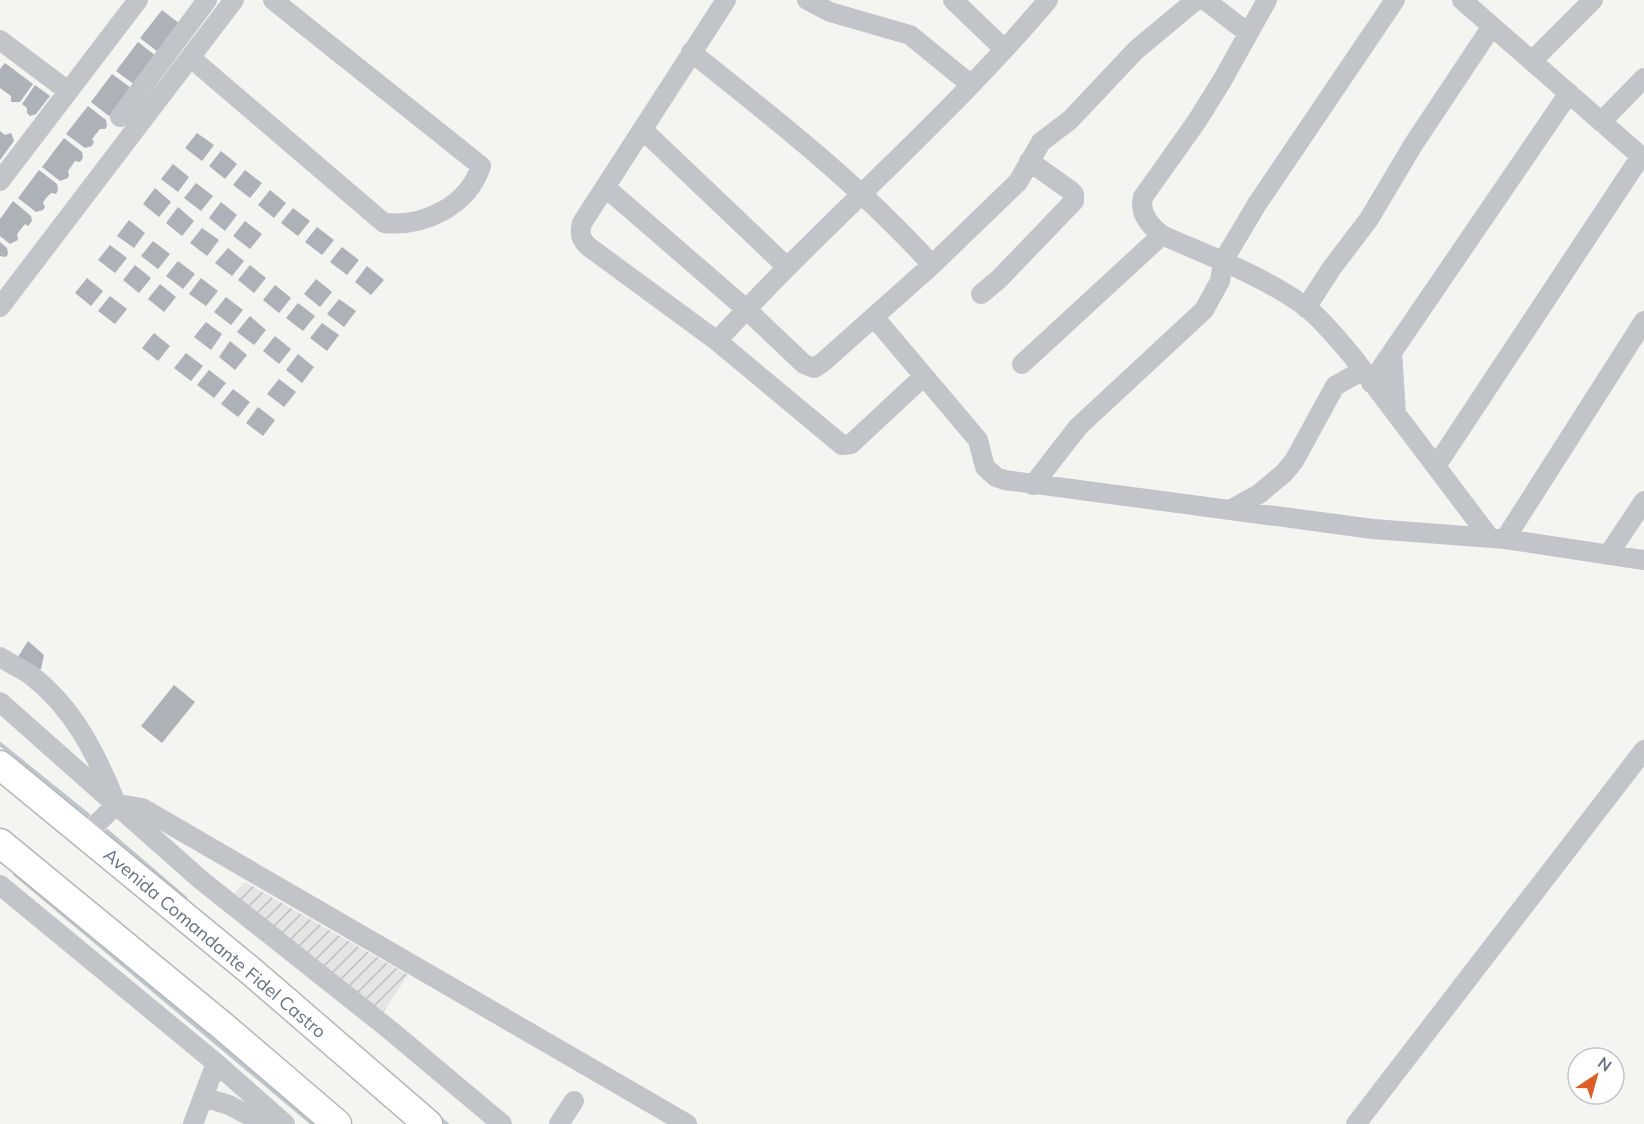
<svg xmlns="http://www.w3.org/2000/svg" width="1644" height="1124" font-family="Mulish,sans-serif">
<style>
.industrial{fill:url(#industrial-furrows)}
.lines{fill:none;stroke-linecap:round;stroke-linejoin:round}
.stream{stroke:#bcc6cc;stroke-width:4}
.building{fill:#acb2b8}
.highway-casing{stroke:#b4b7ba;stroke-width:31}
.minor{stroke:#c1c4c8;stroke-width:20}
.highway{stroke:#fff;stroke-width:28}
.labels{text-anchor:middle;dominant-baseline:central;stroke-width:6;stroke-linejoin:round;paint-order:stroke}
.street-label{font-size:18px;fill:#637181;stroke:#fff}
</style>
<defs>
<pattern id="industrial-furrows" width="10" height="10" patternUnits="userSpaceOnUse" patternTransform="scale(1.5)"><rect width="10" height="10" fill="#e4e5e4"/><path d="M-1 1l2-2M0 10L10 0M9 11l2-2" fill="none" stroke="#bcbebe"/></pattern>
</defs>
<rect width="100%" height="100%" fill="#f4f4f0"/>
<path class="industrial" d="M245 882 408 975 382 1014 233 895Z"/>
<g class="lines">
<path class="stream" d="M0 744 88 815
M107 831 185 898
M15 874 313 1124
M438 1117 447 1124"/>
</g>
<path class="building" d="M162 10 180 24 158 52 140 38Z
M138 42 156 56 135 85 116 71Z
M5 63 33 84 20 102H11V96L0 88V69Z
M112 74 131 88 113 115 109 116 91 102Z
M35 85 50 96 36 114 30 116 27 113V108L22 104Z
M88 106 106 120 107 126 105 129H100L92 139 94 142 92 146 85 148 66 134Z
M0 131 5 135 11 133 14 141 0 160Z
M197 133 214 145 202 161 185 148Z
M64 138 82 152 83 158 80 162 75 161 68 171 69 175 68 178 60 181 42 167Z
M221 151 237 164 225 179 209 166Z
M173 164 189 177 178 192 161 179Z
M39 170 57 184 58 190 56 194 51 193 46 198 43 203 45 207 43 210 36 212 18 198Z
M245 170 262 183 250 198 233 185Z
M196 183 213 196 201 211 184 198Z
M155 188 171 202 159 217 143 204Z
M270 190 286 203 274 218 258 205Z
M13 201 31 216 32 221 28 226 25 224 17 234 18 240 10 244 0 236V219Z
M221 202 237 215 225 231 209 218Z
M178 207 194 221 182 236 166 223Z
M293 208 310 221 298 236 281 223Z
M129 220 145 233 134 248 117 236Z
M245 221 262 234 250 249 233 236Z
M317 227 334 240 322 255 305 242Z
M202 228 219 240 207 256 190 243Z
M153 241 170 254 158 269 141 256Z
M0 242 7 248 8 254 6 257 0 256Z
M110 245 127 258 115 273 98 260Z
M342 247 359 260 347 275 330 262Z
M228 248 244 261 232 276 215 263Z
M178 261 195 274 183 289 166 276Z
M135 265 151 278 139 293 123 280Z
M250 265 266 278 254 293 238 280Z
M367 266 384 280 371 295 355 282Z
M87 278 103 291 91 306 75 293Z
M201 278 218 291 206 306 189 294Z
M316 279 332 292 320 307 304 294Z
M160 284 176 297 164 312 148 299Z
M275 285 291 298 279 313 263 300Z
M110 296 127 309 115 324 98 311Z
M226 297 243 310 231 325 214 312Z
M339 299 356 311 344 327 327 314Z
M298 303 315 316 303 331 286 318Z
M250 316 266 330 254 345 237 332Z
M206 322 222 334 211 350 194 337Z
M322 323 339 335 327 351 310 338Z
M154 333 170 346 158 361 142 348Z
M275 336 291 349 279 364 263 351Z
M230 341 247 355 235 370 219 357Z
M186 353 203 366 191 381 174 368Z
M298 354 314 367 302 383 286 370Z
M209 370 226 383 214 398 197 385Z
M279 379 296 392 284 407 267 394Z
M233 389 250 402 238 417 221 404Z
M258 407 275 420 263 436 246 423Z
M28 641 44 655 41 669 30 671 16 660Z
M174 685 195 702 162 743 141 726Z"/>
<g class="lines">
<g class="highway-casing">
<path id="highway" d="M0 765 252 972 428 1124
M0 843 225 1028 337 1124"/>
</g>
<path class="minor" d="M726 0 582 223C579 234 581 240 589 247L717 341 842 445 851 444 924 376
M807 0 830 12 910 35 970 84
M953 0 1004 49
M1205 0 1248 33
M1267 0 1223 79 1197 121 1143 197C1139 213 1150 226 1162 235 1211 257 1262 275 1306 307 1324 321 1338 340 1353 357L1490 538
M1462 0 1644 159
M0 40 68 91
M691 52C775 119 860 185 932 265
M191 58 384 223C424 227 468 206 481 166L273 0
M1532 61 1593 0
M120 117 207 0
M1601 122 1644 78
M643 130 787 267
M0 181 138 0
M605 187 746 309 804 364 814 368 822 363 932 265 1018 182 1041 142 1070 120 1136 50 1196 0
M981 294 999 279 1074 201V194L1071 191 1029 161
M0 307 234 0
M1306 308 1331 269 1369 219 1413 145 1492 26
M874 317 978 440 985 467 996 477 1005 480 1373 529 1505 539 1644 560
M717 341C823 224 946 121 1048 0
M1392 352 1396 414
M1022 364 1162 235
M1371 383 1569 93
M1436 466 1641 156
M1033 485 1078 427 1204 310 1220 281 1223 261 1257 204 1395 0
M1230 510 1259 494 1284 473 1294 461 1335 386 1363 370
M1505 539 1644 321
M1608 555 1644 501
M0 657C10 664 23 669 32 676 73 708 95 752 114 798
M0 702 201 880 390 1030 502 1124
M118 804 142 808 687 1124
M86 834 117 804
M0 885 216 1063 285 1124
M203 1097 229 1105 265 1124
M193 1124 216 1063
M559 1124 574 1101
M1356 1124 1644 750"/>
<use href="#highway" class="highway"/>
</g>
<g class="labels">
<g class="street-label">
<text transform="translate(215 943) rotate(40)">Avenida Comandante Fidel Castro</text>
</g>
</g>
<g transform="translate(1596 1076) rotate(36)"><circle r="28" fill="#ffffff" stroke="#c1c6cd" stroke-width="1.5"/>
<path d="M0-4.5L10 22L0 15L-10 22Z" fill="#df5e25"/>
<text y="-9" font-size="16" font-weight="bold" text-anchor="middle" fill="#637181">N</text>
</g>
</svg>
